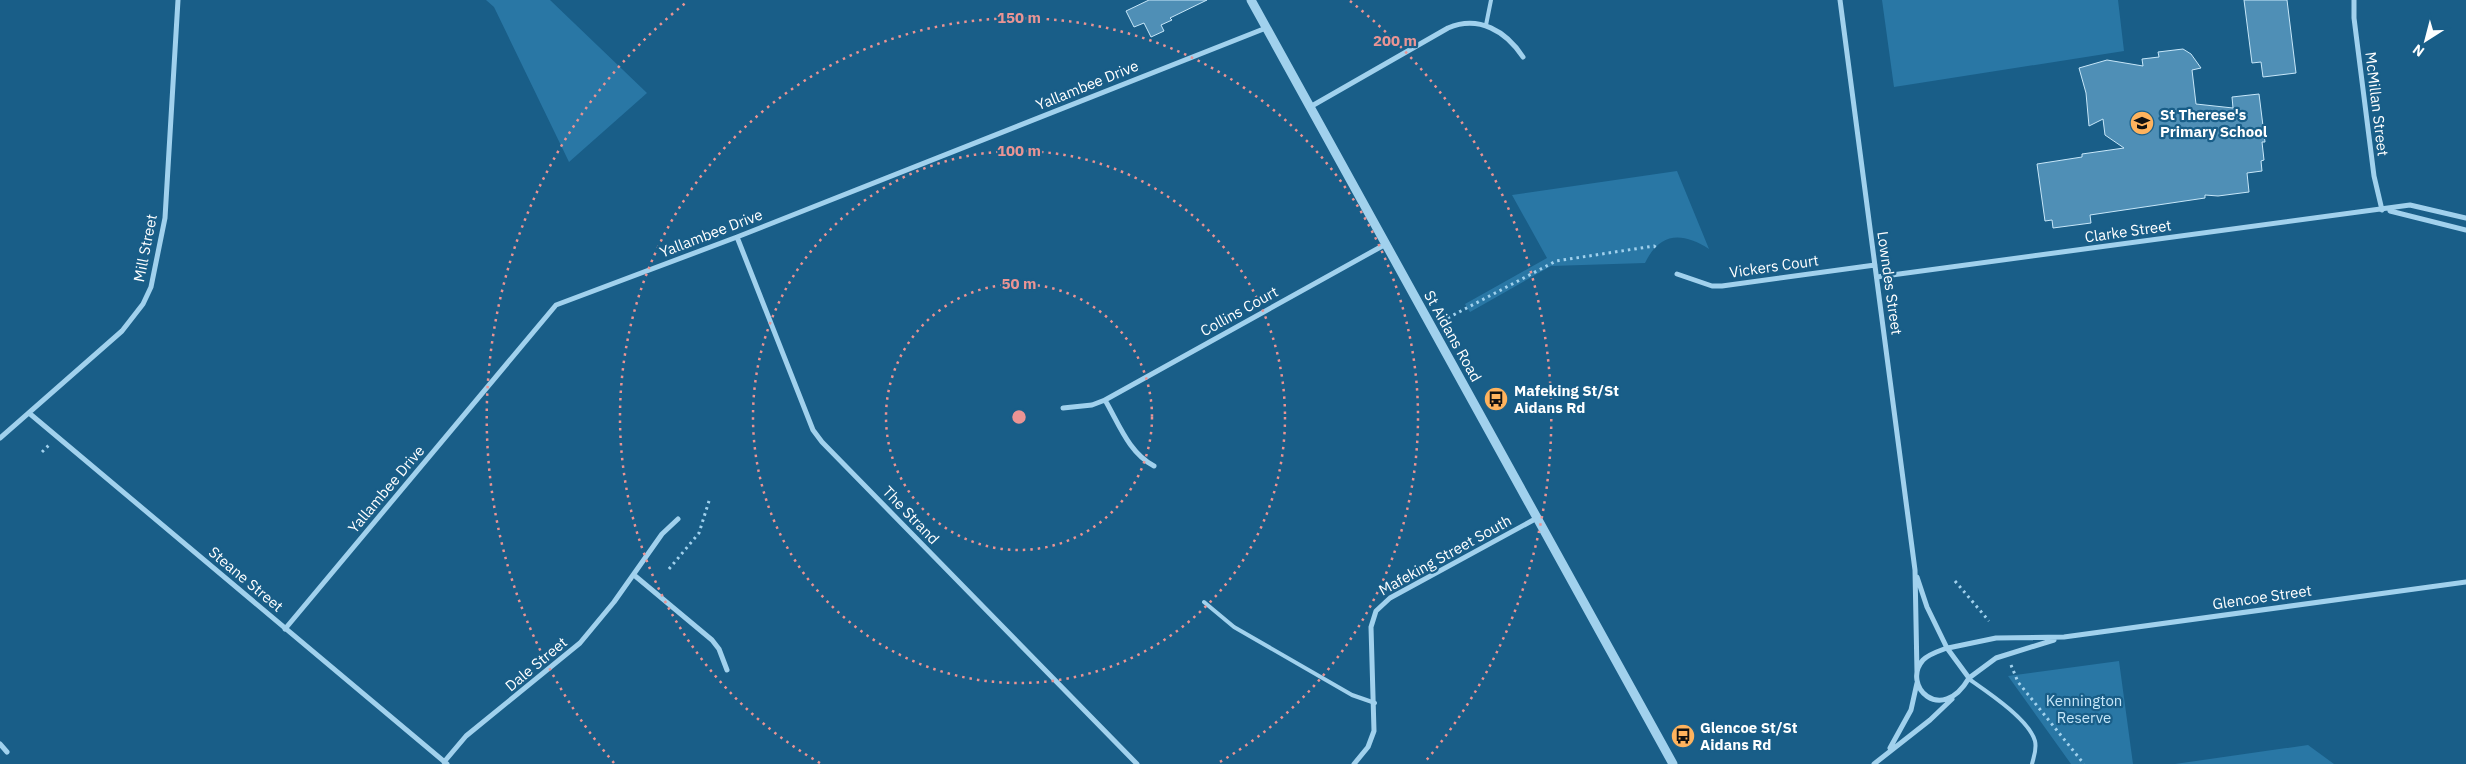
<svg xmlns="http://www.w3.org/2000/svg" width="2466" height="764" font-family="'IBM Plex Sans',sans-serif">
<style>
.green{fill:#2977a5}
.building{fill:#4f8fb6;stroke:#c7e7f9}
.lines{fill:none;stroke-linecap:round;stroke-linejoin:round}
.path{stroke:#a1d1ed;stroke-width:3;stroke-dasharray:2.5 4;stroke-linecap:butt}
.service{stroke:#a1d1ed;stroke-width:4}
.minor{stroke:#a1d1ed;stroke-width:5}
.tertiary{stroke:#a1d1ed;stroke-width:9}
.ring{fill:none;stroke:#ea9494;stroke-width:2.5;stroke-dasharray:2.5 5}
.labels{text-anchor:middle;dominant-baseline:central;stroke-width:4.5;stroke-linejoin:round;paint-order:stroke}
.street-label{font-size:15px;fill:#fff;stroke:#195e88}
.poi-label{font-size:15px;font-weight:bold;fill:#fff;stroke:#195e88;text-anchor:start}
.park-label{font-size:15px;fill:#c7e7f9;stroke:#195e88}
.centre{fill:#ea9494;stroke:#195e88;stroke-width:2.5}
.ring-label{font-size:15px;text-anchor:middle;font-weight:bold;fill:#ea9494;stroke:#195e88;stroke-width:4.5;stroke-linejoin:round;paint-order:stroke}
</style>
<rect width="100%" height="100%" fill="#195e88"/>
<path class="green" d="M486 0H550L647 93 569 162 494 7Z
M1882 0H2118L2124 51 1894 87Z
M1677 171 1709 249C1682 232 1660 232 1645 263L1551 266 1470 312 1465 304 1547 258 1512 195Z
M2119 661 2133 764H2071L2008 676Z
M2308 745 2334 764H2175Z"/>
<path class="building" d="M1149 0H1207L1170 18 1172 20 1161 25 1164 31 1151 37 1144 23 1134 27 1126 11Z
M2244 0H2287L2296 73 2263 77 2261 62 2252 63Z
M2183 49 2191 54 2201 68 2192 70 2196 104 2233 108 2232 97 2259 94 2265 142H2262L2264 160 2261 161 2262 171 2247 173 2249 192 2218 196 2205 195V198L2090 215 2091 223 2053 228 2052 220 2045 221 2037 164 2082 157V154L2124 148 2105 135 2103 119 2089 126 2086 93 2079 68 2107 60 2143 66 2142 59 2159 57 2158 52Z"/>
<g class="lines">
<path class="path" d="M1442 321 1556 261 1654 246 1657 248
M42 452 50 444
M669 569 699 533 709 501
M1955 581 1989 621
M2011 665 2018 682 2084 764"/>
<path class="service" d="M1486 25 1491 0
M1204 602 1234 627 1352 695 1375 703
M1969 679C1986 691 2029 719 2035 741 2037 749 2034 756 2032 764"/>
<path class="minor" d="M1840 0 1915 570 1917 673
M2354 0V18L2374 176 2382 210
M1310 107 1448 28C1479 15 1506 31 1523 57
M2390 211 2466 230
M737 237 813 430 822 442 1137 764
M1677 274 1712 286H1722L1875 265
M1877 277 2410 205 2466 218
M1105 400C1119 424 1129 453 1154 466
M1063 408 1092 405 1105 400 1386 244
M29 413 447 764
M0 438 122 331 143 304 151 287 165 218 178 0
M634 575 712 640 719 649 727 670
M1917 577 1927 607 1947 648
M285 629 556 305 737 237 1266 28
M1947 648 1969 678C1941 726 1901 685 1923 660 1929 654 1939 651 1947 648Z
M1948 648 1996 638 2064 637 2466 582
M1969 678 1996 658 2054 640
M0 744 7 752
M1890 748 1911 710 1917 683
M444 762 466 736 580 643 614 602 662 534 678 519
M1354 764 1368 747 1374 731 1371 627 1376 611 1390 598 1537 518
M1874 764 1930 720 1952 699"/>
<path class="tertiary" d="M1251 0 1673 764"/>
</g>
<g class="ring">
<circle cx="1019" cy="417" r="133"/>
<circle cx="1019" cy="417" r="266"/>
<path d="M820 763A399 399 0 1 1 1218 763"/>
<path d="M614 763A532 532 0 0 1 688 1M1350 1A532 532 0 0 1 1424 763"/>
</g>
<defs>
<g id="school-disc" transform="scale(1.25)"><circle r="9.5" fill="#ffb35d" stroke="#195e88"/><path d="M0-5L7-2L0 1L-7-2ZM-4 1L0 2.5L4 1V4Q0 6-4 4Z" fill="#111"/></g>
<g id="bus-disc" transform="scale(1.25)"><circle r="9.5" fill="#ffb35d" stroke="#195e88"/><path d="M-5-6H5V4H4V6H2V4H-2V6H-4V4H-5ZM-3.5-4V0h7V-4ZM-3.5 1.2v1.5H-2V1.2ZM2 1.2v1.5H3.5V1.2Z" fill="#111"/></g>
</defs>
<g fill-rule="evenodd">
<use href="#school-disc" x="2142" y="123"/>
<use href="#bus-disc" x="1496" y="399"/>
<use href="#bus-disc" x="1683" y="736"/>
</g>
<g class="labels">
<g class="street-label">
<text transform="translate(1087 85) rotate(-22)">Yallambee Drive</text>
<text transform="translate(2377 104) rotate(83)">McMillan Street</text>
<text transform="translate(2128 231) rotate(-8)">Clarke Street</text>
<text transform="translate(711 233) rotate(-21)">Yallambee Drive</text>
<text transform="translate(145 248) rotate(-79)">Mill Street</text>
<text transform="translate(1774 266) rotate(-8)">Vickers Court</text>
<text transform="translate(1890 283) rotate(82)">Lowndes Street</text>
<text transform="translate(1239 311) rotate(-29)">Collins Court</text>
<text transform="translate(1453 336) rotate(61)">St Aidans Road</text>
<text transform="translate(386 489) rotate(-50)">Yallambee Drive</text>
<text transform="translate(911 515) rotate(46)">The Strand</text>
<text transform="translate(1445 555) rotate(-29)">Mafeking Street South</text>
<text transform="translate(246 579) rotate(40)">Steane Street</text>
<text transform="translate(2262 597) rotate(-8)">Glencoe Street</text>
<text transform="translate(536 664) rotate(-40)">Dale Street</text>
</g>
<g class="poi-label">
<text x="2160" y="114">St Therese's<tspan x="2160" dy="17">Primary School</tspan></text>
<text x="1514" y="390">Mafeking St/St<tspan x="1514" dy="17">Aidans Rd</tspan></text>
<text x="1700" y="727">Glencoe St/St<tspan x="1700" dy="17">Aidans Rd</tspan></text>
</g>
<g class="park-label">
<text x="2084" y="700">Kennington<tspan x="2084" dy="17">Reserve</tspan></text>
</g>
</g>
<circle cx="1019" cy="417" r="8" class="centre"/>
<g class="ring-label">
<text x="1019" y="23">150 m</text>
<text x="1395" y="46">200 m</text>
<text x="1019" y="156">100 m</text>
<text x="1019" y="289">50 m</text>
</g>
<g transform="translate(2426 40) rotate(216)" stroke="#195e88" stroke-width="4" paint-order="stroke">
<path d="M0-4L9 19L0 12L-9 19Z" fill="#ffffff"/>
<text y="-8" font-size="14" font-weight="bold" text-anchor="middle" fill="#ffffff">N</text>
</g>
</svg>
